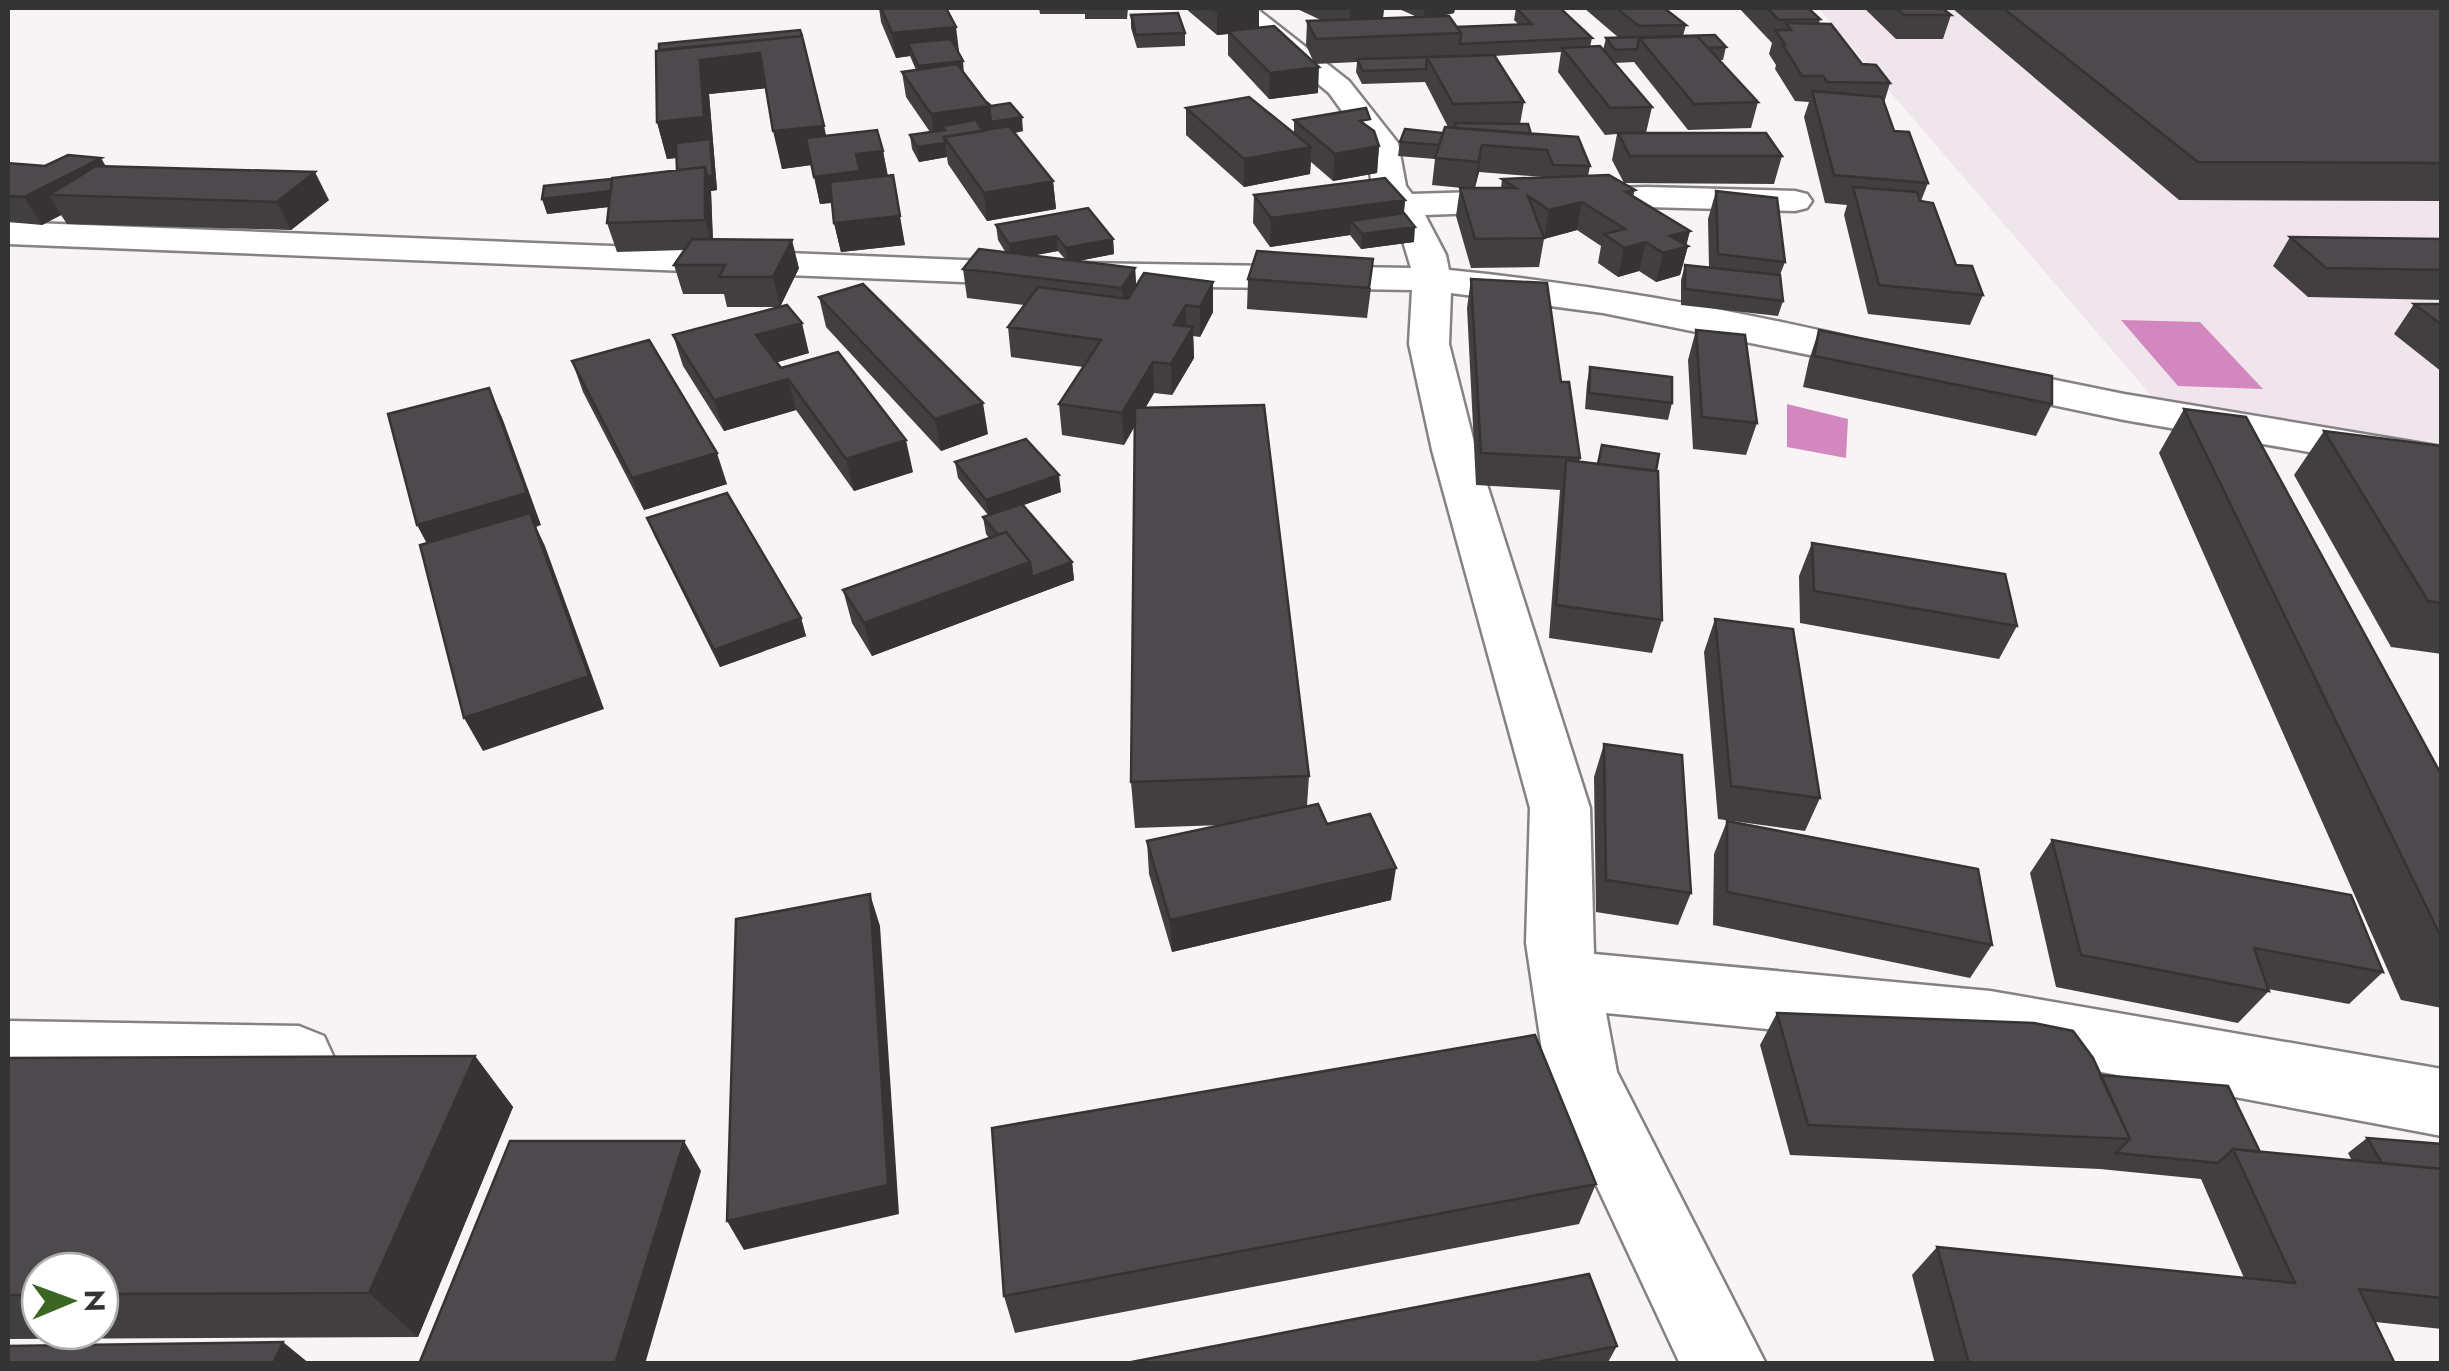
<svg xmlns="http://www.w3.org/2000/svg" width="2449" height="1371" font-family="Jost,sans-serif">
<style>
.built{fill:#f0e5ec}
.water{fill:#d288be}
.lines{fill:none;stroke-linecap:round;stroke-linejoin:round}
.minor-casing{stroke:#858184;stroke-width:5}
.minor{fill:#fff;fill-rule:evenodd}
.wall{fill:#423f41;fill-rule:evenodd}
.shaded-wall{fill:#363335}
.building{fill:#4d494c;stroke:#363335;stroke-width:2.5}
</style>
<rect width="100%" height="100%" fill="#f8f4f6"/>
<path class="built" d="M1818 8H2441V447L2160 406Z"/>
<path class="water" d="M2121 320 2200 322 2263 389 2178 386Z
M1787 404 1848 419 1846 458 1787 447Z"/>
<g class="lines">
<g class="minor-casing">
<path id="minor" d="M1227 8H1256L1349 81 1398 143 1406 186 1412 194 1646 187 1795 191 1807 194 1812 201 1807 208 1795 211 1646 207 1425 215 1446 255 1449 270C1601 285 1754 313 1903 350L1909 359 1903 368 1888 371 1603 313 1451 293 1449 344 1476 450 1590 808 1594 954 1990 991 2442 1069V1136L1990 1051 1606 1013 1617 1072 1766 1364H1680L1546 1077 1526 943 1530 808 1432 450 1409 344 1412 290 1013 284 8 244V222L1013 262 1411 268 1399 228 1372 186 1366 144 1329 93Z
M1977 364 2124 394 2442 447V475L2124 420 1962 386 1956 377 1962 368Z
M8 1021 299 1026 324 1036 334 1058 324 1080 299 1090 8 1085Z"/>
</g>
<use href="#minor" class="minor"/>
</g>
<path class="wall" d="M879 8H946L959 51H958L964 74 984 100 1023 131 1015 133 1053 181 1056 209 987 221 948 164 947 157 919 162 912 149 910 135 930 132 906 97 902 72 916 70 910 56 896 58 881 22Z
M1039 8H1128L1127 19H1085V14H1040Z
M1185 8H1259V28L1314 63 1306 45 1307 21H1323L1295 8H1384L1383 18 1417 17 1397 8H1455L1454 13 1440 16 1457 27 1518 24 1514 20 1516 8 1592 38 1590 47 1603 50 1606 38H1619L1584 8H1664L1686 25 1683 36 1726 47 1723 60H1719L1758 102 1751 128 1688 130 1634 62 1614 63 1652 107 1646 133 1782 156 1774 184 1624 183 1635 190 1633 196 1688 246 1680 275 1656 282 1639 271 1618 277 1598 263 1601 246 1577 230 1544 239 1539 267 1471 268 1456 216 1460 188H1462L1432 185 1435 159 1398 156 1400 142 1443 133 1448 127 1425 82 1362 84 1356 72 1357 62 1315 64 1318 93 1269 99 1228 55V34L1217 35ZM1561 52 1558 72 1605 135 1617 134 1612 160 1624 183 1588 176 1590 166 1531 134 1520 124 1524 102 1494 56ZM1479 172 1543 177 1502 179 1501 188H1475Z
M1739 8H1808L1820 19 1819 24 1862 64 1890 83 1884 103 1894 131 1928 183 1921 201 1956 265 1983 295 1970 325 1868 314 1844 215 1847 205 1825 203 1804 117 1809 102 1795 101 1775 69 1776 65 1769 54 1772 43Z
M1864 8H1942L1951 15 1943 39H1896Z
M1952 8H2442V201L2179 200Z
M1131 15 1185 33V46L1137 48 1131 28Z
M800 30 826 136 883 151 888 176 905 245 841 252 834 223 832 203 820 204 812 165 782 169 766 88 709 94 717 190 711 191 713 239 799 268 780 307 809 353 776 362 781 368 913 472 854 491 796 410 724 431 683 366 673 335 779 307H727L724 294H683L674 265 684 250 617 252 607 223 609 207 547 214 677 170V158L667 159 657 122Z
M1186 108 1294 133V120L1369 128 1379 146 1377 173 1333 181 1311 162 1310 174 1244 187 1186 135Z
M8 163 45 166 106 167 329 200 291 230 67 224 61 215 42 225 8 222Z
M1716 191 1785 262 1780 275 1783 301 1778 316 1681 305V280L1685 265 1709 267 1708 219Z
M1254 195 1405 200 1404 213 1414 242 1361 249 1350 235 1270 247 1253 223Z
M996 225 1113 239 1114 254 1078 261 1135 268 1136 286 1213 282V312L1200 337 1193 336 1194 358 1172 395 1154 393 1145 408 1309 776 1307 806 1327 824 1391 900 1172 952 1149 874 1147 841 1222 825 1135 828 1131 782 1135 425 1124 445 1062 435 1059 404 1083 367 1011 357 1008 327 1024 305 967 298 963 269 1006 253 998 240ZM1058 251 1065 259 1032 256Z
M2290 237 2442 239V300L2308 297 2273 266Z
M1248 279 1371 288 1367 318 1247 309Z
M1471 279 1561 382 1580 458 1579 462 1656 471 1662 620 1652 653 1549 638 1560 490 1476 485 1467 308Z
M819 297 988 434 941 451 826 327Z
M2414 304H2442V372L2394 334Z
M1696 330 1757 423 1746 455 1693 449 1688 360Z
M1819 330 2052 404 2036 436 1803 387 1809 360Z
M572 361 727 484 644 510 583 392Z
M1590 367 1672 403 1668 420 1585 409 1587 383Z
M2184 409 2442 776V1008L2401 1000 2159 453Z
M2324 431 2442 446V654L2391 647 2294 475Z
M955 462 1061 492 1023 505 1072 562 1074 580 872 656 852 623 843 590 989 538 986 534 983 517 988 515 958 478Z
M647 518 801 618 806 636 720 667 654 535Z
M1812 543 2017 626 1999 659 1800 623 1799 576Z
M1715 619 1820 798 1805 831 1718 819 1704 652Z
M1604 744 1691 893 1678 925 1596 912 1594 777Z
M1727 821 1992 945 1970 978 1713 925 1714 854Z
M2052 840 2383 972 2349 1004 2268 989 2269 991 2238 1023 2056 987 2030 873Z
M1777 1013 2100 1075 2260 1152 2352 1161 2348 1153 2367 1138 2442 1144V1329L2375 1322 2395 1364H1935L1912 1275 1937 1247 2244 1278 2201 1179 2100 1169 1790 1155 1760 1045Z
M475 1056 513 1107 418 1337 8 1339V1058ZM40 1271H100V1331H40Z
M1596 1184 1579 1224 1015 1333 1004 1296Z
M1617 1346 1607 1364H1121Z"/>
<path class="shaded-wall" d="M1245 8H1259V29L1228 31V34L1217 35V11Z
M1358 8H1384L1382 25 1349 33 1350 9Z
M1425 8H1455L1454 13 1423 20Z
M956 27 959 51 913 56 908 43 910 56 896 58 892 33Z
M803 43 768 88 709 94 717 190 711 191 713 249 705 220V167L711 153 667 159 657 122 659 58Z
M963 61 964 74 920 79 918 66Z
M1319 67 1318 93 1269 99 1270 73Z
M989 106 1022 117 1023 131 992 137 945 130 942 126 940 113Z
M940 113 944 140 935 141 931 114Z
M824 126 832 162 782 169 773 131Z
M945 143 947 157 919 162 917 147Z
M1482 145 1479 172 1474 190 1478 162Z
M1379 146 1377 173 1333 181 1335 154Z
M1311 147 1310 174 1244 187V159Z
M883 151 888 178 866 198 820 204 814 177 856 154Z
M101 158 117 185 49 195 61 215 42 225 24 197Z
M315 172 329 200 291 230 277 202Z
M893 175 905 245 841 252 834 223Z
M1053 181 1056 209 987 221 984 193Z
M638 188 643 203 547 214 542 199Z
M1405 200 1402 228 1351 221 1350 235 1270 247 1271 218Z
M1582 202 1577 230 1544 239 1549 210Z
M1415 227 1414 242 1361 249 1362 234Z
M1690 231 1686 247 1688 246 1680 275 1656 282 1663 253 1670 236Z
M1056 236 1058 251 1010 259 1009 244Z
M1113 239 1114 254 1068 263 1066 248Z
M792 240 799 268 780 307 773 277Z
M1646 242 1639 271 1618 277 1624 248Z
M1135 268 1137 297 1124 318 1122 288Z
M1213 282V312L1200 337V307Z
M1186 305V335L1174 325Z
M802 323 809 353 765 366 756 335Z
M1193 327 1194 358 1172 395 1171 364Z
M1153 362 1154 393 1124 445 1122 413Z
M788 379 796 410 724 431 714 400Z
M489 388 503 420 541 525 536 527 545 546 604 709 483 751 464 718 434 557 417 525Z
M983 403 988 434 941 451 935 419Z
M906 440 913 472 854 491 846 459Z
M717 453 727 484 644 510 632 478Z
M1059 475 1061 492 989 517 986 500Z
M1030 562H1072L1074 580 872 656 864 623Z
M801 618 806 636 720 667 714 650Z
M1396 868 1391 900 1172 952 1170 920Z
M870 894 880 926 899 1214 744 1250 727 1221Z
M475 1056 513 1107 418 1337 369 1293Z
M684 1141 701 1171 645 1364H615Z
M283 1342 310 1364H273Z"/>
<path class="building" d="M881 8H946L956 27 892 33Z
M1212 8H1245L1217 11Z
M1516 8H1560L1592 38 1460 44 1461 33 1457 27 1532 24Z
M1616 8H1664L1686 25 1639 26Z
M1767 8H1808L1820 19 1779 20Z
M1896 8H1942L1951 15H1904Z
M2003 8H2442V163L2198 162Z
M1178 13 1185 33 1136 35 1131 15Z
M1449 16 1461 33 1316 39 1307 21Z
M1786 23 1831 24 1862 64 1876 65 1890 83 1827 82 1823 76H1802L1782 44H1785L1775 30H1791Z
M1274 26 1319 67 1270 73 1228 31Z
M800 30 802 36 659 50V44Z
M1715 35 1726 47 1708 48 1697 36 1639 38 1637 49 1615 50 1606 38Z
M802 36 824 126 773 131 760 53 700 60 704 117 657 122 656 51Z
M1697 36 1758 102 1694 104 1639 38Z
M951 39 963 61 918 66 908 43Z
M1600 46 1652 107 1610 108 1562 48Z
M1494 55 1524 102 1453 104 1427 57Z
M1473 56 1427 57 1426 69 1363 71 1357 59Z
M957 64 989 106 931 114 902 72Z
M1812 91 1882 97 1894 131 1909 132 1928 183 1834 175Z
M1249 97 1311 147 1244 159 1186 108Z
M984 100 991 106 1010 103 1022 117 991 122 989 106Z
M1366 108 1370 119 1360 121 1374 131 1379 146 1335 154 1294 120Z
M976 120 983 131 944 137 945 143 917 147 910 135 945 130 942 126Z
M1455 123 1528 124 1531 134 1456 128Z
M1009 126 1053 181 984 193 944 137Z
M1445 127 1578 137 1590 166 1553 165 1547 150 1482 145 1478 162 1435 158Z
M1405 129 1443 133 1439 145 1400 142Z
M877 130 883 151 856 154 860 171 814 177 806 138Z
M1618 133H1766L1782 156H1630Z
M710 139 713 176H707L705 167 677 170 676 143Z
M68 155 101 158 24 197 8 196V163L45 166Z
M96 166 315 172 277 202 49 195Z
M705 167V220L607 223 612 178Z
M893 175 900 216 834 223 830 182Z
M1609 175 1635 190 1626 192 1690 231 1670 236 1688 246 1663 253 1646 242 1624 248 1604 234 1625 229 1582 202 1549 210 1528 196 1544 238 1475 239 1460 188H1516L1502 179Z
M1385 178 1405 200 1271 218 1254 195Z
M612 179 611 191 542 199 544 186Z
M1853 187 1917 192 1920 201 1933 203 1956 265 1972 266 1983 295 1879 285Z
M1716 191 1777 198 1785 262 1718 254Z
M1088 208 1113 239 1066 248 1056 236 1009 244 996 225Z
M1404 213 1415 227 1362 234 1351 221Z
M2290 237 2442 239V270L2326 268Z
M692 239 792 240 773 277H719L725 265H674Z
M979 249 1135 268 1122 288 963 269Z
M1257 251 1373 259 1369 288 1248 279Z
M1685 265 1780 275 1783 301 1685 289Z
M1144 273 1213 282 1200 307 1186 305 1174 325 1193 327 1171 364 1153 362 1122 413 1059 404 1101 340 1008 327 1038 287 1128 299Z
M1471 279 1547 283 1561 382H1569L1580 458 1481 453Z
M863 284 983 403 935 419 819 297Z
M2414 304H2442V325Z
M787 305 802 323 756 335 781 368 838 352 906 440 846 459 788 379 714 400 673 335Z
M1696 330 1745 335 1757 423 1702 417Z
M1819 330 2052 376V404L1814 356Z
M649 340 717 453 632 478 572 361Z
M1590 367 1672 377V403L1589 393Z
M489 388 527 493 417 525 388 414Z
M1264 405 1309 776 1131 782 1135 408Z
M2184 409 2246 417 2442 776V939Z
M2324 431 2442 446V603L2428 601Z
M1026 439 1059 475 986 500 955 462Z
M1602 445 1659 454 1656 471 1598 464Z
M1566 460 1658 471 1662 620 1556 605Z
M727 493 801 618 714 650 647 518Z
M1022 504 1072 562 1032 577 1030 562 1006 532 998 535 983 517Z
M530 513 589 676 464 718 420 545Z
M1006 532 1030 562 864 623 843 590Z
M1812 543 2005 574 2017 626 1814 591Z
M1715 619 1793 629 1820 798 1731 786Z
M1604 744 1682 755 1691 893 1606 880Z
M1318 804 1327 824 1370 814 1396 868 1170 920 1147 841Z
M1727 821 1978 869 1992 945 1727 892Z
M2052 840 2351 895 2383 972 2254 948 2269 991 2081 955Z
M870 894 888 1185 727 1221 736 919Z
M1777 1013 2034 1023 2073 1031 2093 1058 2130 1139 1808 1125Z
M1535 1035 1596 1184 1004 1296 992 1128Z
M475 1056 369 1293 100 1294V1271H40V1295H8V1058Z
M2100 1075 2228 1086 2260 1152 2233 1149 2218 1163 2116 1153 2130 1139Z
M2367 1138 2442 1144V1169L2382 1163Z
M510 1141H684L615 1364H419Z
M2233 1149 2442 1169V1298L2359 1289 2395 1364H1969L1937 1247 2295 1283Z
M1589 1274 1617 1346 1527 1364H1121Z
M283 1342 273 1364H8V1346Z"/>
<rect width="2449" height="1371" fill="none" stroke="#353435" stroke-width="20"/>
<g transform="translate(70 1301) rotate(89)"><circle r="48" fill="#ffffff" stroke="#aeaeae" stroke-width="2.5"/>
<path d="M0-8L18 38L0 25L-18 38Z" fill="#3b6624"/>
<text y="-15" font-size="28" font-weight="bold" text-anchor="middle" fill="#353435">N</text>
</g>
</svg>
